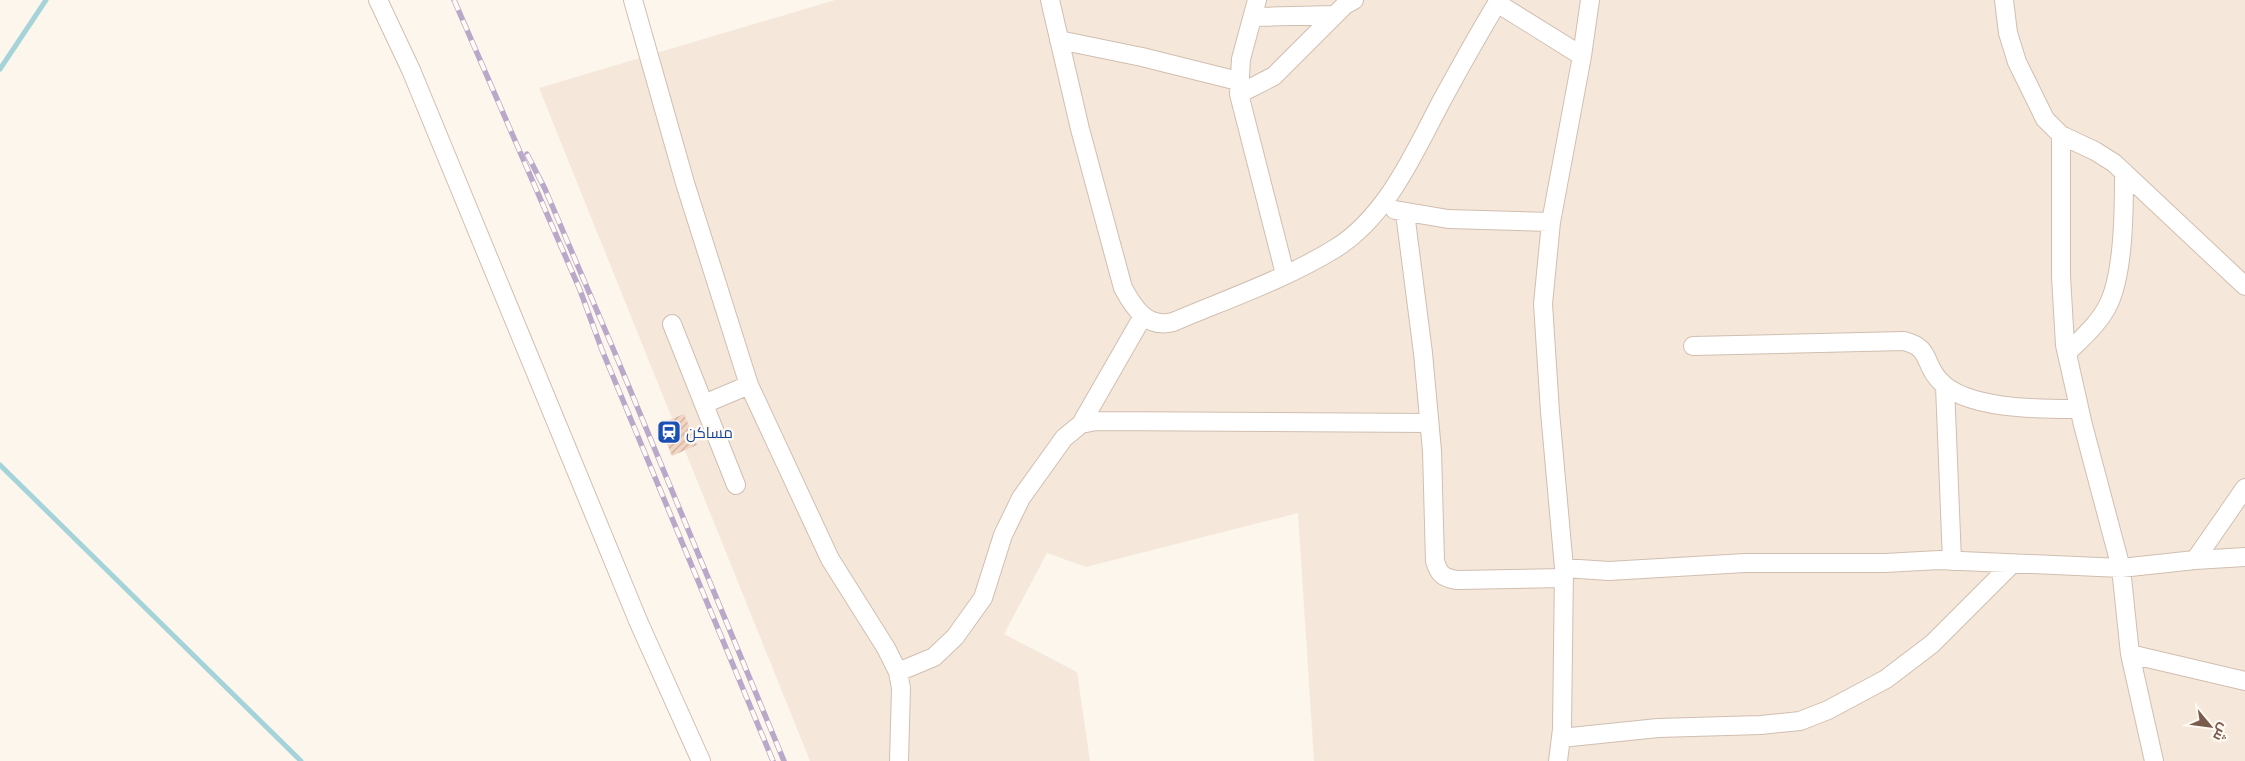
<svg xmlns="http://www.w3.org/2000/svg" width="2245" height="761" font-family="'Open Sans',Cairo,sans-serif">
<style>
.residential{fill:#f5e8da}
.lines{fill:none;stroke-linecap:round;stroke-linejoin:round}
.stream{stroke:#a5d3da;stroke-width:5}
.building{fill:url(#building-hatch)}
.minor-casing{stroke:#d1beb0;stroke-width:20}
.minor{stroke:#fff;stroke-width:18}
.rail-casing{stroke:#b9a8c9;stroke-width:5.5}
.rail{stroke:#fffaf3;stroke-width:4;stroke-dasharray:11;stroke-linecap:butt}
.labels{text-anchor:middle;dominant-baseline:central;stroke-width:4.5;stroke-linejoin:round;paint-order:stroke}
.transit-label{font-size:15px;fill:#164399;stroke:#fffaf3;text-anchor:start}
</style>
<defs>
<pattern id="building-hatch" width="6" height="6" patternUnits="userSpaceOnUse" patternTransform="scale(1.25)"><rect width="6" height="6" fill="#f3d5c3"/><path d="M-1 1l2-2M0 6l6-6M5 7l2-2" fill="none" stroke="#cab0a1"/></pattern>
</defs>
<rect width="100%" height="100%" fill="#fdf6ec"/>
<path class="residential" d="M835 0H2245V761H1314L1298 513 1086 567 1047 553 1004 634 1077 672 1090 761H810L539 88Z"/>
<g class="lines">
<path class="stream" d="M0 69 46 0
M0 465 301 761"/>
</g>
<path class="building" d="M684 414 697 445 672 456 659 424Z"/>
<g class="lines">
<g class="minor-casing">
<path id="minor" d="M378 0 411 70 639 623 701 761
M633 0 685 183 749 385 830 559 886 648 898 672 901 688 899 761
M1050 0 1080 129 1123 288C1134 308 1147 329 1173 322 1227 299 1286 279 1336 248 1387 216 1414 153 1441 102 1460 67 1479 33 1499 0
M1257 0 1241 59 1239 94 1285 274
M2004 0 2008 33 2017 62 2045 119 2061 135 2095 151 2114 163 2245 286
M1497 3 1582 56
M1253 17 1335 15
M1059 40 1142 57 1238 81
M1239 94 1274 76 1345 5 1354 0
M2061 135V276L2065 345 2083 425 2121 568 2130 654 2154 761
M1395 210 1448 219 1551 222
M1405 213 1423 353 1432 451 1435 561C1439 575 1444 578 1457 580L1564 578
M672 324 736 485
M1693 346 1904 341C1932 348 1923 364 1940 381 1966 410 2043 409 2079 409
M2067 353C2082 338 2100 323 2109 303 2124 271 2124 208 2124 172
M1945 386 1952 561
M704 404 749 385
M1081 424 1143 316
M2195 560 2245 488
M1564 568 1609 571 1745 563H1885L1939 560 2121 568 2195 560 2245 557
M2130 654 2245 681
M898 672 934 657 955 637 983 598 1003 535 1021 498 1064 438 1081 424 1096 421 1429 423
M1561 738 1658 728 1761 725 1800 721 1828 710 1886 679 1932 644 2012 564
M1558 761 1562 729 1564 568 1550 412 1543 304 1551 222 1582 56 1590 0"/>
</g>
<use href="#minor" class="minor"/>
<g class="rail-casing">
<path id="rail" d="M454 0 580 290 602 350 773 761
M527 154 545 189 612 346 784 761"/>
</g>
<use href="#rail" class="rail"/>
</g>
<defs>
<g id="station-square" transform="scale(1.25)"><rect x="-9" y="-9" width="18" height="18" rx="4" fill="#1a4fb4" stroke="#fffaf3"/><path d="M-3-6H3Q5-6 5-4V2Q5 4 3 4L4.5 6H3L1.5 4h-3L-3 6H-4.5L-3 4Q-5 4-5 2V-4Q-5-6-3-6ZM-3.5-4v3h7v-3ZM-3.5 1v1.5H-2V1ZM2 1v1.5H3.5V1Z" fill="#fff"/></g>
</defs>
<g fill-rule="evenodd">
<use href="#station-square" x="669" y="432"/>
</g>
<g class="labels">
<g class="transit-label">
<text x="686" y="432">مساكن</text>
</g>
</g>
<g transform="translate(2210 726) rotate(119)" stroke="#fffaf3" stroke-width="4" paint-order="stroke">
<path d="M0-4L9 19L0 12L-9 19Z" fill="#7a5c4d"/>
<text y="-8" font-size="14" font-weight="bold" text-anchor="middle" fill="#7a5c4d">ش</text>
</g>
</svg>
